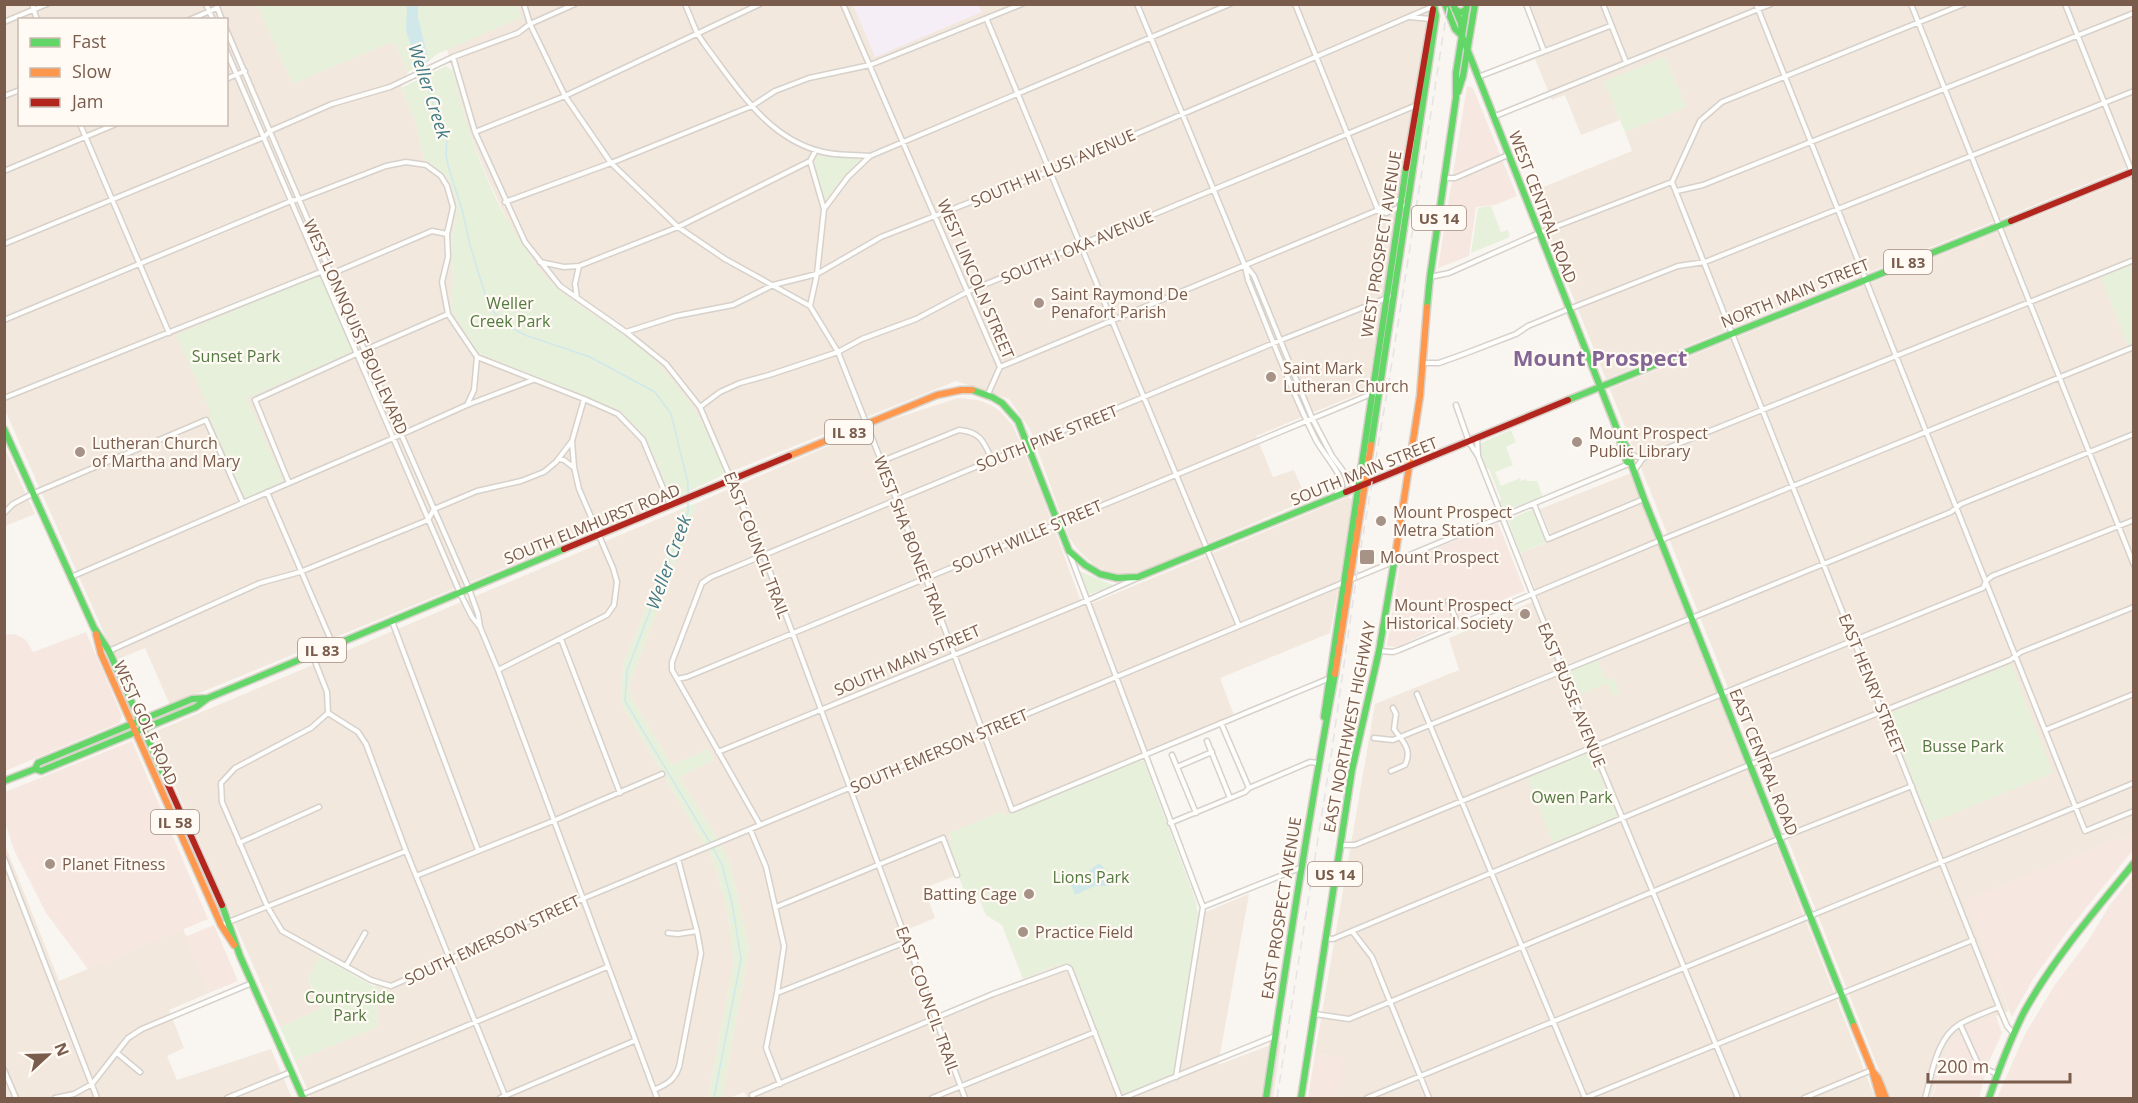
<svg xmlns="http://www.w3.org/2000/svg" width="2138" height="1103" font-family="'Open Sans',sans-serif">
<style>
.residential{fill:#f2e8de;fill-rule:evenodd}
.commercial{fill:#f6e8e1}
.education{fill:#f6eef6}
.green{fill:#e7f0db}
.water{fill:#d0e8ea}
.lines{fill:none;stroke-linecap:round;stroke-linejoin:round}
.stream{stroke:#d0e8ea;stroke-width:1.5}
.street-casing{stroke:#d7d1cb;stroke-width:7}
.fast-casing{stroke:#d9d2cb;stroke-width:9}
.slow-casing{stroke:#d9d2cb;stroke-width:9}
.jam-casing{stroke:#d9d2cb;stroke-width:9}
.street{stroke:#fefefd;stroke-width:4}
.fast{stroke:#63d668;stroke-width:6}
.slow{stroke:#ff974d;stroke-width:6}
.jam{stroke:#b3261e;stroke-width:6}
.rail{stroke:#e6e3e7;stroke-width:1.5;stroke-dasharray:9 6;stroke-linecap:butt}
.poi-dot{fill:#a69286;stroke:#fffaf3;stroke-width:2}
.labels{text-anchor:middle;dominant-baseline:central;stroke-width:4.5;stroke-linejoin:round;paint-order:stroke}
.shield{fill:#fffaf3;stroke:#a28b7f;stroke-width:1.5}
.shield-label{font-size:15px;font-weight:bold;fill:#7a5c4d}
.street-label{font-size:16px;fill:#7a5c4d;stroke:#fffaf3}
.poi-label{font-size:16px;fill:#7a5c4d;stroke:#fffaf3;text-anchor:start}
.park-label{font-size:16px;fill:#537a41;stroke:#fffaf3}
.water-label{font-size:18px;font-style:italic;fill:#437c86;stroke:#fffaf3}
.district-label{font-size:22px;font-weight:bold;fill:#846695;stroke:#fffaf3}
</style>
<rect width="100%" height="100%" fill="#f9f5f0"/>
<path class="residential" d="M517 4 1429 5 1368 390 1256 436 1273 477 1294 470 1307 500 1141 572 1118 574 1096 567 1079 551 1069 537 1030 429 1009 399 956 381 725 474 712 440 645 351 564 295 543 275 513 232 487 177 468 129 447 49 521 17Z
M4 5H257L293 83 391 42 396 45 408 72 401 88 416 122 424 159 440 170 447 177 456 199 457 215 451 240 453 279 451 309 482 355 578 393 622 413 641 432 655 457 673 499 170 705 145 648 116 660 5 410ZM20 20H226V124H20Z
M1530 5H2133V165L1606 379 1531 192 1632 151 1625 132 1686 107 1665 57 1605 81 1620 120 1581 135 1565 95 1552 100 1535 59 1548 53Z
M2133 177V833L1966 900 2009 1011 1971 1026 1959 1033 1953 1039 1947 1051 1931 1098H1890L1610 389Z
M958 398 978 400 991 405 1001 412 1013 426 1041 493 1083 607 1348 497 1354 500 1330 633 1220 678 1236 721 1005 816 1003 811 949 834 958 875 924 888 935 918 906 930 937 1014 1060 964H1071L1074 968 1120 1090 1124 1094 1173 1073 1198 915 1249 894 1218 1065 1281 1041 1273 1098H747L744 1092 729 1098H722L749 948 730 864 715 834 679 777 714 760 708 749 672 765 632 699 629 686 675 562 683 548 697 503 884 422Z
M4 446 35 514 5 526H4Z
M1631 473 1875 1098H1338L1343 1058 1315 1054 1375 704 1459 670 1449 638 1539 599 1520 553 1553 540 1540 509Z
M684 508 663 567 624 662 621 687 622 704 710 854 717 872 728 915 734 963 708 1098H311L295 1061 377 1027 379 988 320 956 308 979 321 1009 280 1027 152 733Z
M4 842 59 981 183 929 209 993 169 1010 184 1048 167 1056 177 1080 271 1049 292 1098H5Z"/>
<path class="commercial" d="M1467 86 1473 88 1517 196 1495 205 1476 207 1469 256 1438 268Z
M1498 523 1525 591 1461 617 1397 647 1387 646 1400 563Z
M86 632 122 716 119 723 5 771V635L15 634 26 640 33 652Z
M132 741 208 919 88 969 46 913 14 850 5 822V792Z
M2133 833V850L2069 929 2033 979 2012 1017 1965 900Z
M2133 876V1098H1997L2024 1036 2054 986 2088 941 2109 906Z
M214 925 238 981 209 993 185 937Z
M1996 1016 2002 1033 1988 1064 1979 1098H1932L1947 1051 1953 1039 1959 1033 1971 1026Z
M1315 1054 1344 1058 1338 1098H1308Z"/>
<path class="education" d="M853 5H978L982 12 875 57Z"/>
<path class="green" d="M257 5H517L522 17 437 54 429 61 408 72 396 45 391 42 293 84Z
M1665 57 1686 107 1625 132 1604 81Z
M446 66 453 71C468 134 489 198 527 251 533 260 538 269 545 277 574 307 612 324 644 350 651 355 657 363 663 370 695 404 708 430 725 474L673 499 655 457 641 432 622 413 578 393 482 355 475 349 451 309 453 279 451 240 457 215 456 199 447 177 440 170 424 159 416 122 401 88Z
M821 155 859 158 860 160 843 176 827 199 824 200 813 166 816 157Z
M1491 206 1501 232 1508 230 1510 237 1471 253 1478 208Z
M2133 264V344L2128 346 2101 277Z
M318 275H321L353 349 351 352 247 398 283 480 280 484 245 498 210 420V411L176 335Z
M1511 430 1516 442 1506 447 1513 465 1495 472 1501 486 1520 478 1521 481 1526 479 1527 481H1537L1543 497 1505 510 1501 508 1499 504 1501 499 1489 469 1485 468 1479 446 1481 443Z
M697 503 683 548 675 562 629 686 632 699 672 765 708 749 714 760 679 777 715 834 730 864 749 948 722 1098H708L734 963 728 915 717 872 710 854 622 704 621 687 624 662 663 567 684 508Z
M1533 509 1547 542 1520 553 1508 520Z
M1077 570 1115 586 1087 595Z
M1597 659 1606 680 1613 677 1620 694 1613 696 1607 683 1577 696 1568 672Z
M2011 664 2053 773 1930 823 1888 714Z
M1590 752 1617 816 1616 819 1554 844 1527 778Z
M1140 760 1144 761 1196 901 1198 915 1173 1074 1124 1094 1120 1090 1073 966 1060 964 1023 979 1002 925 986 915 975 889 965 893 947 845 951 839 949 833 1003 811 1005 816Z
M320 956 373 986 379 987 377 1027 295 1061 280 1027 321 1009 308 978Z"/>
<path class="water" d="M407 5H418V18L429 61 418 66 406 31Z
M1099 863 1104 868 1109 886H1095L1075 895 1069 880 1088 872Z"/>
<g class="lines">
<path class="stream" d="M421 64 434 107 447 139 446 155 449 169 463 213 470 245 489 307 506 325 525 335 590 357 655 392 671 414 688 483V495
M688 500V512L627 671 625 701 711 844 722 865 732 903 741 959 714 1098"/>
<g class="street-casing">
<path id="street" d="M32 4 37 20
M206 4 213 20
M216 4 222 20
M524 4 530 24 565 96 611 163 678 227 725 259 810 306 838 352 899 506 1012 810 1335 676
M685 4 697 33 705 45C737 87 767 139 823 152 838 156 854 154 870 156
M843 4 1000 367 988 394
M1137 4 1245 266 1248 280C1270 333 1290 389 1316 440 1322 452 1344 476 1342 487L1337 493
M1295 4 1378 210
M1526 4 1544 51
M1603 4 1626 62
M1756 4 2085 831 2134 811
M1911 4 2134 565
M1964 4 1722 102 1700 121 1672 182 1999 1007 2007 1026 2014 1034
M2065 4 2134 177
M1410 17 1430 19
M189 20 217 8
M987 20 1239 626
M4 22 47 4
M226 29 331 274 469 589 478 614 480 627 498 670 657 1098
M226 50 460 593 472 617 480 627
M453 57 475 132 525 242 560 286 626 332 666 364 700 407 764 556 965 1098
M1478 77 1610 26
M226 79 245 71
M4 96 20 90
M1493 117 1771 4
M80 124 169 333
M475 132 565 96 760 4
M4 171 116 124
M1445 178H1455L1508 155
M1677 191 1703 185 2134 13
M505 202 611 163 752 106 775 91 809 78 870 65 1022 4
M824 209 848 177 870 156 1230 4
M1378 210 1386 213 1407 204
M4 244 264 137 270 131 332 104 390 87 453 57 518 33 530 24 575 4
M540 262 564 267 579 266 678 227 810 161
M1246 266 1254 276 1312 418 1332 456 1355 487
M1430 277 1449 273 1539 233 1672 182
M577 298 575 284 579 266
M810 306 817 274 824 209 810 161 816 150
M4 320 291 201 300 199 386 166 406 162 426 165 441 176 447 186 453 207 447 234 448 257 442 282 448 314 477 357 474 390 467 405
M626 332 676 316 733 305 773 285 817 274 881 237 1050 171 1434 6
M477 357 584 399 618 414 643 440 670 505
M1424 363H1439L1464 354 1516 334 1528 326 1569 309 1678 266 1705 262 2134 91
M1000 367 1378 210 1383 206 1403 198
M4 398 323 271 331 274 432 231 447 234
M1456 405 1469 442 1478 456 1593 747 1738 1098
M700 407 720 392 740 383 769 375 838 352 862 339 916 319 967 292 1417 105
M1477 439 1478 455
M1630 455 1643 458
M559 459 564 460 573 467
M882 461 959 430C981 432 984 442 992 460
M1634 471 1643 458 2134 260
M1346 475H1355L1360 470
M289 483 255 400 365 350 448 314
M267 492 333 645
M1534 504 1548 539 1644 499
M4 513 13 504 34 493 206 420 243 503
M1069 552 1203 907 1176 1077
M71 577 398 436 467 405 533 380
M1448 601 1458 624
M392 621 478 850
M561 639 620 793
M109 651 260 583 300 572 428 520 434 509 477 491 521 481 544 472 556 462 572 441
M1379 651 1393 652 1399 650 1661 540 2134 347
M312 654 327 692 328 713
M498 670 607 615 614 605 617 582 613 568 579 489 574 467 572 441 584 399
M677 679 687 677 1333 410 1371 394H1378
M1417 694 1585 1098
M328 713 311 728 235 768 221 783 222 802 267 906 282 931 371 980 391 986 450 960 475 944 582 899 1631 463
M328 713 358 732 366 744 406 851 506 1098
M1221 723 1249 788
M2045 730 2134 694
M1374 738 1393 740 1951 512 1961 504 2134 434
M1207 741 1230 798
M718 752 1086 601 1135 579
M1172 755 1196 813
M1177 767 1212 752
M1391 771 1405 765C1413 749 1402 741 1394 729L1396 714 1393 708
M1170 823 1245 792 1249 788 1310 762 1318 763
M760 825 672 670V662L702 583 711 577 1281 340 1392 296
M750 829 766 867 784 946 777 993 766 1048 780 1084
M239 843 319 807
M1340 845H1355C1564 759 1773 672 1983 588L1986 581 1992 576 2134 520
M4 858 97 1098
M416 876 553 821 662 774
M776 907 943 838 957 875
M1203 907 1300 868
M221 925 406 851
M1352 931 1372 957 1429 1098
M668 933 678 934 697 931
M1326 938 1333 939 1352 931 1759 761 2010 660 2021 652 2134 607
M346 966 365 933
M777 993 906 942
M1315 1014 1349 1019 1788 835 1912 786
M1960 1024 1979 1066 1997 1074
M117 1053 140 1072
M4 1070 16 1098
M654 1090C667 1084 674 1081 679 1067L701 953 697 931 678 859
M301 1095 607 967
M55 1098 74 1094 92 1084 128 1038 142 1029 252 983
M227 1098 291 1072
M500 1098 634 1041
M753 1098 752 1095 993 994 1067 967 1070 969 1120 1098
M932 1098 1095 1032
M1123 1098 1275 1036
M1367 1098 2134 783
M1585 1098 1973 940
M1804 1098 1872 1070
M1925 1098C1932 1074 1936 1038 1960 1024 1972 1017 1987 1012 1999 1007"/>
</g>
<g class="fast-casing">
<path id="fast" d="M1445 4 1455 29 1462 36
M1453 4 1461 23 1462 36 1620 437 1621 446 1627 462 1631 463
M1455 10 1461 12 1466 10
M1458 92 1463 76 1475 4
M1427 307 1430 277 1456 98V73L1467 4
M972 390 992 397 1002 403 1018 421 1069 551 1085 565 1100 574 1117 578 1138 577 1346 492
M1568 400 2011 221
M4 429 94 628 109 651 165 778
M1620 437 1628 449 1631 463 1644 499 1854 1026
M1371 445 1436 16 1434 6
M1324 717 1406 168
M35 769 41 771 196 707 208 698 564 549
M4 781 35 769 38 763 192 699 208 698
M222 905 240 956 303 1098
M1266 1098C1287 956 1309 815 1335 674
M1301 1098 1352 770 1379 651 1395 557
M1989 1098C1999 1069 2010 1040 2024 1012 2054 958 2095 911 2134 863"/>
</g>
<g class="slow-casing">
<path id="slow" d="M789 456 937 395 961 390H972
M1395 557 1420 396 1427 307
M96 634 101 654 221 925 234 945
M1335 674 1371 445
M1854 1026 1872 1070 1880 1098
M1873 1072 1878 1078 1886 1098"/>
</g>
<g class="jam-casing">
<path id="jam" d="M1406 168 1433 9
M2011 221 2134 171
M1346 492 1568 400
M564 549 789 456
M165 778 222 905"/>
</g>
<use href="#street" class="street"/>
<use href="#fast" class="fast"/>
<use href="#slow" class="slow"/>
<use href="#jam" class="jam"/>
<path class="rail" d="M1277 1098 1331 756 1358 566 1393 356 1448 4"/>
</g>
<g class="poi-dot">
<circle cx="1039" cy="303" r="6"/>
<circle cx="1271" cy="377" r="6"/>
<circle cx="1577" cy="442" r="6"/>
<circle cx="80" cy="452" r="6"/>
<circle cx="1381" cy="521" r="6"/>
<rect x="1359" y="549" width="16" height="16" rx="3"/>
<circle cx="1525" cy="614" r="6"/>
<circle cx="50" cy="864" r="6"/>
<circle cx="1029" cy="894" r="6"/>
<circle cx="1023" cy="932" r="6"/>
</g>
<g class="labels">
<g class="shield">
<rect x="1412" y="206" width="54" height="24" rx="4.5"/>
<rect x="1884" y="250" width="48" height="24" rx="4.5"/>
<rect x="825" y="420" width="48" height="24" rx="4.5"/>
<rect x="298" y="638" width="48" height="24" rx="4.5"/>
<rect x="151" y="810" width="48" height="24" rx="4.5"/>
<rect x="1308" y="862" width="54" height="24" rx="4.5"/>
</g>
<g class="shield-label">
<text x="1439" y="218">US 14</text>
<text x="1908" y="262">IL 83</text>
<text x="849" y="432">IL 83</text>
<text x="322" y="650">IL 83</text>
<text x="175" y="822">IL 58</text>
<text x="1335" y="874">US 14</text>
</g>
<g class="street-label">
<text transform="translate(1053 168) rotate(-23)">SOUTH HI LUSI AVENUE</text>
<text transform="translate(1543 207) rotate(69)">WEST CENTRAL ROAD</text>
<text transform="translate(1381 244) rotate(-81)">WEST PROSPECT AVENUE</text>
<text transform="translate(1077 247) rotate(-23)">SOUTH I OKA AVENUE</text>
<text transform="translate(976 279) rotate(67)">WEST LINCOLN STREET</text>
<text transform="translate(1795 293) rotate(-22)">NORTH MAIN STREET</text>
<text transform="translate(356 327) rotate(66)">WEST LONNQUIST BOULEVARD</text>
<text transform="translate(1047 438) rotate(-22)">SOUTH PINE STREET</text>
<text transform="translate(1364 471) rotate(-22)">SOUTH MAIN STREET</text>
<text transform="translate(592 524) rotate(-22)">SOUTH ELMHURST ROAD</text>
<text transform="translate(1027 536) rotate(-23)">SOUTH WILLE STREET</text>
<text transform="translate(911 540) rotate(69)">WEST SHA BONEE TRAIL</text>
<text transform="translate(757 545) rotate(69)">EAST COUNCIL TRAIL</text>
<text transform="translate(907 660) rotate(-23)">SOUTH MAIN STREET</text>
<text transform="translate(1872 684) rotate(68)">EAST HENRY STREET</text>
<text transform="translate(1572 695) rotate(68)">EAST BUSSE AVENUE</text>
<text transform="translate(146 723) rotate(66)">WEST GOLF ROAD</text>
<text transform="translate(1349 727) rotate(-79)">EAST NORTHWEST HIGHWAY</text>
<text transform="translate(939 751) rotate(-23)">SOUTH EMERSON STREET</text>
<text transform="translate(1764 762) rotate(68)">EAST CENTRAL ROAD</text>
<text transform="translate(1281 908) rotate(-81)">EAST PROSPECT AVENUE</text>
<text transform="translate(492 940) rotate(-25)">SOUTH EMERSON STREET</text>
<text transform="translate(928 1000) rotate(70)">EAST COUNCIL TRAIL</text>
</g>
<g class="poi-label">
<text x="1051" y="294">Saint Raymond De<tspan x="1051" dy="18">Penafort Parish</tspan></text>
<text x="1283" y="368">Saint Mark<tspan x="1283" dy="18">Lutheran Church</tspan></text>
<text x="1589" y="433">Mount Prospect<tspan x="1589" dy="18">Public Library</tspan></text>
<text x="92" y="443">Lutheran Church<tspan x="92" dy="18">of Martha and Mary</tspan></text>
<text x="1393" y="512">Mount Prospect<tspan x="1393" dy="18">Metra Station</tspan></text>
<text x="1380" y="557">Mount Prospect</text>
<text x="1513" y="605" text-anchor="end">Mount Prospect<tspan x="1513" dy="18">Historical Society</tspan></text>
<text x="62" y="864">Planet Fitness</text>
<text x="1017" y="894" text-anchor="end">Batting Cage</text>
<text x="1035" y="932">Practice Field</text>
</g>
<g class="park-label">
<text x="510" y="303">Weller<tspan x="510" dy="18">Creek Park</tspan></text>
<text x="236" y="356">Sunset Park</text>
<text x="1963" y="746">Busse Park</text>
<text x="1572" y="797">Owen Park</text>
<text x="1091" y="877">Lions Park</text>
<text x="350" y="997">Countryside<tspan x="350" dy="18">Park</tspan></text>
</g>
<g class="water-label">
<text transform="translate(430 91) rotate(72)">Weller Creek</text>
<text transform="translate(668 562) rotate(-70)">Weller Creek</text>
</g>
<g class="district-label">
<text x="1600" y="357">Mount Prospect</text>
</g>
</g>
<rect width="2138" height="1103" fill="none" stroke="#7a5c4d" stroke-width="12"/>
<rect x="18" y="18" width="210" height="108" fill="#fffaf3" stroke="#cabbb1" stroke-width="1.5"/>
<rect x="30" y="38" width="30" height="9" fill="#63d668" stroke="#cabbb1" stroke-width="1.5"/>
<text x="72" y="48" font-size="18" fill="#7a5c4d">Fast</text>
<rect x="30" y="68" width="30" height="9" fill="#ff974d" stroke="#cabbb1" stroke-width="1.5"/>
<text x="72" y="78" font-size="18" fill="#7a5c4d">Slow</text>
<rect x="30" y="98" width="30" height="9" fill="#b3261e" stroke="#cabbb1" stroke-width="1.5"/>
<text x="72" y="108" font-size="18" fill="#7a5c4d">Jam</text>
<g transform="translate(48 1055) rotate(68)" stroke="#fffaf3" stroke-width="4.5" paint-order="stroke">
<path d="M0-4.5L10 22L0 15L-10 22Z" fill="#7a5c4d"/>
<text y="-9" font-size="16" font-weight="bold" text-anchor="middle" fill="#7a5c4d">N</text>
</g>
<path d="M1928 1073v9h142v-9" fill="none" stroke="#7a5c4d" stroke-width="3"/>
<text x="1937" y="1073" font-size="18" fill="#7a5c4d" stroke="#fffaf3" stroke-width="4.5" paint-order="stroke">200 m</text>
</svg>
